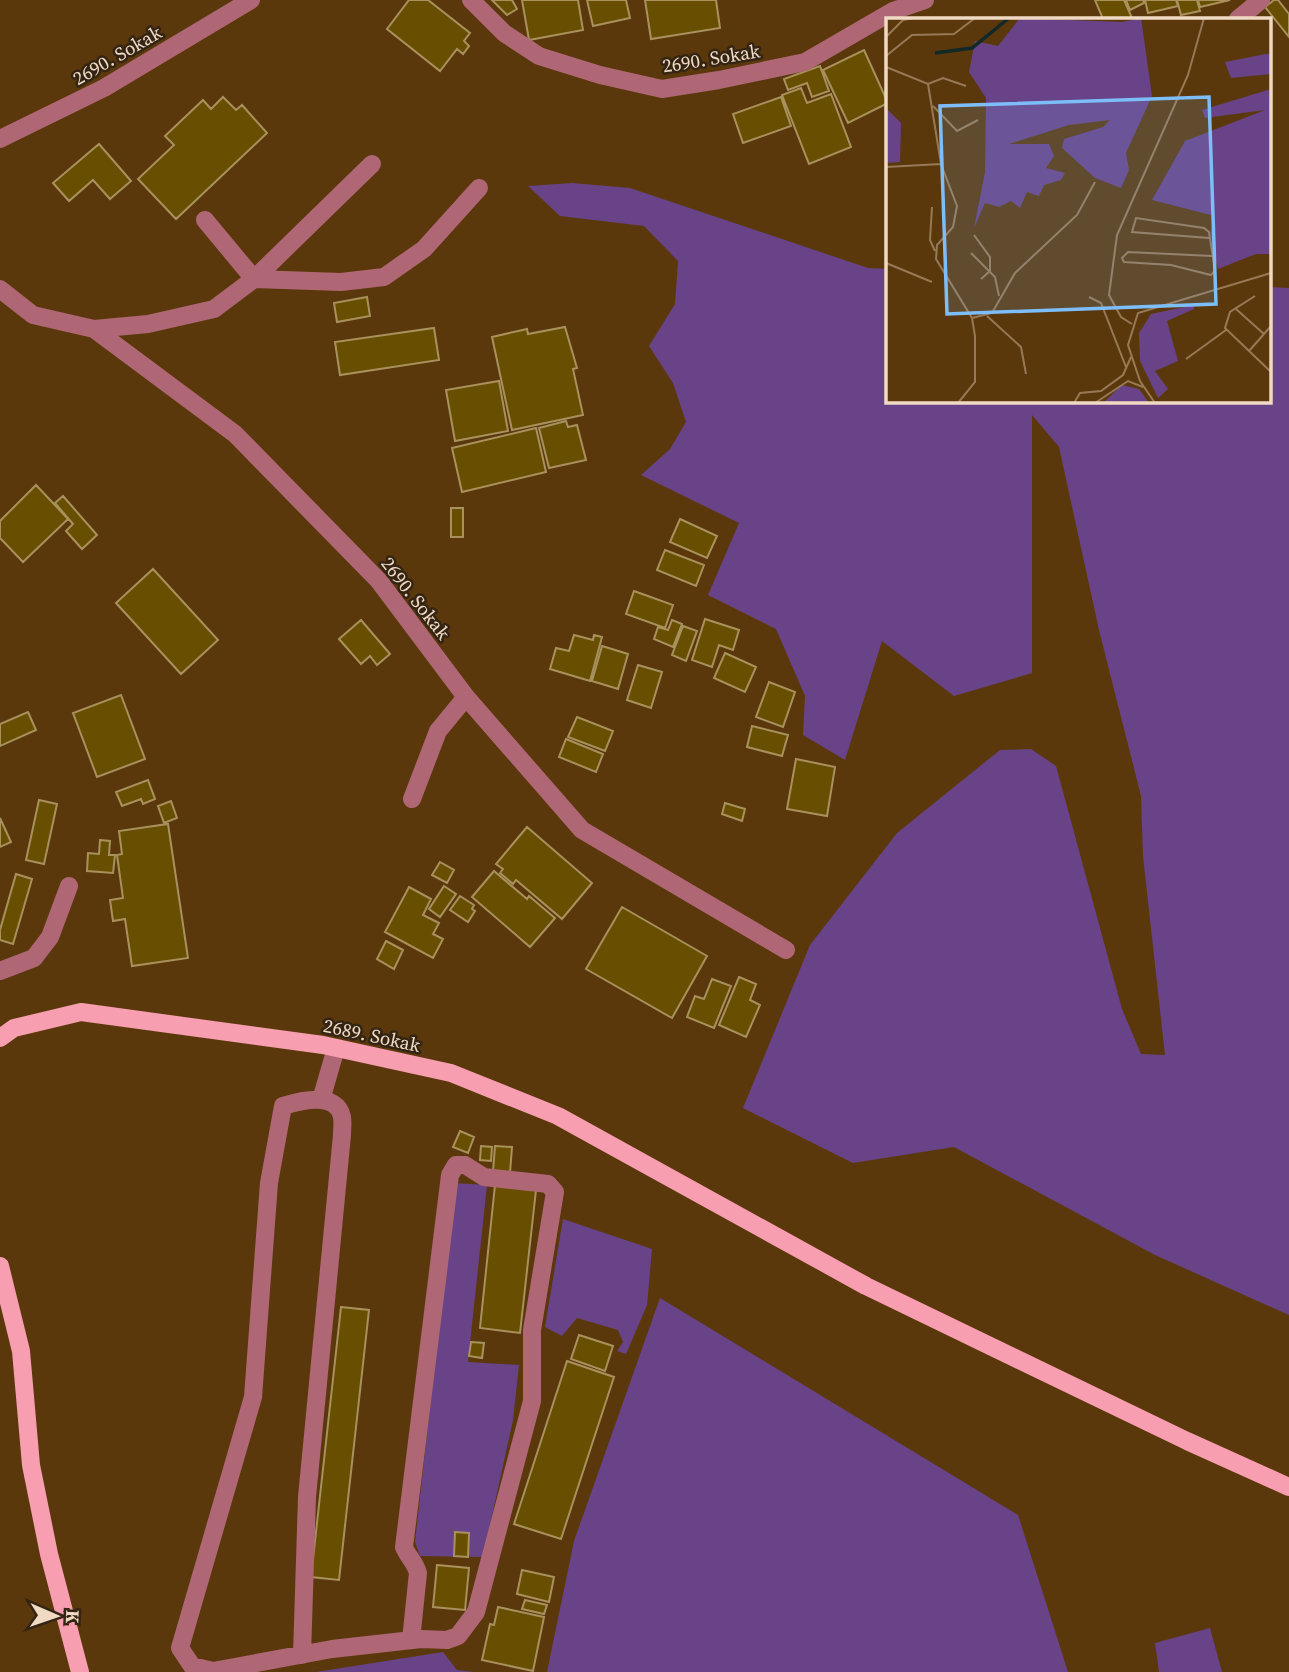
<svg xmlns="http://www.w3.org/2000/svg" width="1289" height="1672" font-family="'Source Serif 4',serif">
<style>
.green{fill:#684388}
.building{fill:#674e00;stroke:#a8915d;stroke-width:2}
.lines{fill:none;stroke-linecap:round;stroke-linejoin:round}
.minor{stroke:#af6775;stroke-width:18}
.major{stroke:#f79eb0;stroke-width:18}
.labels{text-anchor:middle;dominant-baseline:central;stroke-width:5;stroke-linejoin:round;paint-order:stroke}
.street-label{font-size:19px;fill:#f0dac4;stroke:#342413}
.inset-river{fill:none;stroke:#122927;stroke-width:3.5}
.inset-road{fill:none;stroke:#977956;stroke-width:2}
.view{fill:#7dbef9;fill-opacity:0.15;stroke:#7dbef9;stroke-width:3.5}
.inset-edge{fill:none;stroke:#f0dac4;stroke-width:3.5}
</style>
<rect width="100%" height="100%" fill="#5b380c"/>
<path class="green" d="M572 183 630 188 868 268 888 269V401H1270V287L1289 288V1315L1155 1255 954 1147 853 1163 743 1108 810 945 897 833 1000 750 1031 749 1056 766 1122 1009 1141 1054 1165 1055 1143 856 1141 796 1099 630 1059 447 1032 415V673L954 696 882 641 845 760 803 735 805 696 776 629 708 595 739 523 641 475 670 449 686 422 673 383 649 346 675 304 678 261 644 226 560 216 528 186Z
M455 1183 487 1185 468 1362 519 1365 513 1420 483 1557 420 1556 415 1542Z
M563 1219 652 1249 647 1305 626 1354 617 1351 623 1342 618 1330 577 1318 562 1336 545 1327Z
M660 1298 1018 1515 1068 1672H547L574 1541Z
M1210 1628 1222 1672H1159L1155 1643Z
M443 1652 457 1670 474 1672H316Z"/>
<path class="building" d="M409 0H428L470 33 464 41 469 46 463 54 457 49 440 71 387 29Z
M492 0H512L517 9 507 15Z
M522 0H578L583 30 529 40Z
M587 0H626L630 18 593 26Z
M645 0H716L720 28 651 39Z
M1095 0H1124L1132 18 1103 19Z
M1126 0H1143L1144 3 1130 10Z
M1145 0H1176L1178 6 1148 13Z
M1177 0H1197L1200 11 1181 15Z
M1198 0H1230L1200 7Z
M1274 0H1278L1289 14V37L1265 7Z
M864 50 888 103 848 123 823 70Z
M820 66 829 91 812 97 807 83 788 90 784 79Z
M801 88 807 103 831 94 851 147 809 164 782 95Z
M223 97 236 110 242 105 267 133 176 219 138 179 174 145 165 136 203 100 211 109Z
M781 97 791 126 743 143 733 114Z
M99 144 131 181 110 199 93 180 69 201 53 183Z
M367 297 370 316 337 322 334 303Z
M565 327 577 368 573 369 583 415 512 430 492 337 527 329 528 334Z
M434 328 439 360 340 375 335 342Z
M499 381 508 431 455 441 446 390Z
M566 421 568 427 577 425 586 460 549 468 539 428Z
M536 428 546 472 462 492 452 448Z
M36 485 68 519 23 562 0 538V521Z
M63 496 97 535 82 549 66 531 73 524 55 503Z
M451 508H463V537H451Z
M680 519 717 536 707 558 670 542Z
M665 550 704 565 696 586 657 570Z
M153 569 218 640 181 674 116 603Z
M634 591 673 605 665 628 626 614Z
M705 619 739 630 733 650 719 645 712 667 692 660Z
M361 620 390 654 377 665 370 656 361 664 339 639Z
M672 620 682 624 673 647 654 639 658 627 668 630Z
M683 626 697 631 686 661 672 655Z
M574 635 593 640 594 635 602 637 590 681 550 669 556 648 569 651Z
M602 646 628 654 618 689 592 681Z
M725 653 756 667 745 692 714 678Z
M638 665 662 672 651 708 627 700Z
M769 682 795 692 783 727 756 717Z
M121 695 145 759 97 777 73 713Z
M28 712 36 730 0 746V724Z
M577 717 613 731 605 751 568 737Z
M752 726 788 735 782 756 747 747Z
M566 739 603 754 596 772 559 757Z
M796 759 835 767 827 816 787 809Z
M148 780 155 799 143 804 141 799 122 806 116 792Z
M39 800 57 804 44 864 26 860Z
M171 801 177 818 164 823 158 806Z
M725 803 745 809 742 821 722 814Z
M0 818 11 842 0 847Z
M168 824 188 958 132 966 125 919 113 921 110 900 123 898 117 855 122 854 119 831Z
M527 827 592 883 562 919 516 880 513 884 500 873 503 869 496 864Z
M100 840 110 841 109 855H115L113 873 87 871 88 853 99 854Z
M440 862 454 870 447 883 432 875Z
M494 871 527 899 529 896 555 918 530 947 472 897Z
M16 874 32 879 13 944 0 940V930Z
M444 886 456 894 440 917 429 909Z
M409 887 431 899 423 915 439 923 433 934 443 939 433 958 385 932Z
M460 896 474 905 472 909 475 911 468 922 450 910Z
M622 907 707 956 672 1018 586 969Z
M386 941 403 950 394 969 377 959Z
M739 977 756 984 750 1000 760 1005 746 1037 719 1025Z
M712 979 731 986 714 1028 687 1017 695 996 704 999Z
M460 1131 474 1137 468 1153 453 1147Z
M481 1146 492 1147 491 1161 480 1160Z
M495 1146 512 1147 510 1173 493 1171Z
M495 1185 536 1190 520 1333 480 1328Z
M341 1307 369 1310 339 1580 311 1577Z
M579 1335 613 1346 605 1371 571 1359Z
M471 1342 484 1343 482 1358 469 1356Z
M567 1361 614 1377 561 1539 514 1524Z
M455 1532 469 1533 468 1557 454 1556Z
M437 1565 469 1568 465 1610 433 1607Z
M522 1570 554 1577 549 1602 517 1594Z
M525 1600 547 1605 544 1614 522 1609Z
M498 1607 544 1617 533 1671 482 1660 490 1624 494 1625Z"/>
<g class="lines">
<path class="minor" d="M471 0 504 33 539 56 600 75 662 89 719 80 805 62 893 11 925 0
M1238 19 1261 0
M0 139 104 88 251 0
M205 220 254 279 341 282 384 277 424 249 479 188
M0 289 33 315 94 329 235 434 379 581 466 697 582 830 786 950
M94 329 148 324 214 309 254 279 372 164
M412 799 438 731 466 697
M0 971 34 958 50 937 69 886
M321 1100 336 1048
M302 1655 307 1497 342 1135C342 1129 343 1123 342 1117 337 1091 300 1101 283 1106L269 1183 253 1397 180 1648 192 1666 213 1671 332 1649 421 1639 447 1640 458 1636 476 1612 532 1401V1330L555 1192 548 1184 484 1177 465 1165H456L450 1175 404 1547C408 1557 415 1562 418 1573L411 1640"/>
<path class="major" d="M0 1038 14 1028 81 1012 323 1045 451 1073 558 1116 866 1286 1187 1441 1289 1487
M0 1266 21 1351 31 1465 49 1554 80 1672"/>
</g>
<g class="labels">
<g class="street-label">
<text transform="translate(117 55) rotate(-30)">2690. Sokak</text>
<text transform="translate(711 58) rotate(-9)">2690. Sokak</text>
<text transform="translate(416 598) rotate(52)">2690. Sokak</text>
<text transform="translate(372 1035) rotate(12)">2689. Sokak</text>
</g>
</g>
<g transform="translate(886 18)">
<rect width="385" height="385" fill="#5b380c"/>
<path d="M134 0 236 4 255 0 266 78 240 135 243 152 235 170 209 160 176 130 178 121 217 109 224 102 183 107 123 126H163L168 138 160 150 179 155 175 162 158 167 153 178 141 174 134 190 125 183 113 189 99 185 88 210 99 154 100 80 83 54 89 23 112 28ZM385 35V56L345 60 339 44ZM385 71V236H370L332 251 324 215 329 198 266 182 299 123 379 92 319 100 316 92ZM0 90 15 105 14 144 0 145ZM308 287V291L281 303 292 343 269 353 282 371 272 380 254 343 253 315 265 296ZM236 367 253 371 263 385H217Z" fill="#684388"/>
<path class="inset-river" d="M49 35 86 30 123 0"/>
<path class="inset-road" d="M0 19 17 2 28 0M0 38 26 17 68 16 89 0M0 49 42 66 57 60 80 68M42 66 55 146 71 188 67 209 51 227 50 241 86 300 89 318V364L72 385M47 88 71 113 92 102M0 149 55 146M46 189 44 222 49 233M88 217 104 239V253L95 261M323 220 246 214 250 200 318 210 323 214 329 252 325 257 285 247 238 244 236 240 242 234 326 238M85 235 109 259 113 278M0 245 46 264M369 278 344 294 339 310 385 354M203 279 215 285 240 349M350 291 378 316M101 298 135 329 140 356M86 300 106 295 129 255 191 197 209 164M246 306 235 299 223 277 231 217 302 57 318 0M363 333 385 308M300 341 340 312M188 385 194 375 215 373 237 357 245 339M209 385 242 363 257 369M269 385 254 363 242 327 252 295 385 255"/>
<path class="view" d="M323 79 330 286 61 296 54 88Z"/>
<rect width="385" height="385" class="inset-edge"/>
</g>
<g transform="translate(56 1616) rotate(92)" stroke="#342413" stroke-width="5" paint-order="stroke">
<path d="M0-5L12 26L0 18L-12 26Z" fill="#f0dac4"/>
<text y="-10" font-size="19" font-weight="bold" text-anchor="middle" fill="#f0dac4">K</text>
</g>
</svg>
